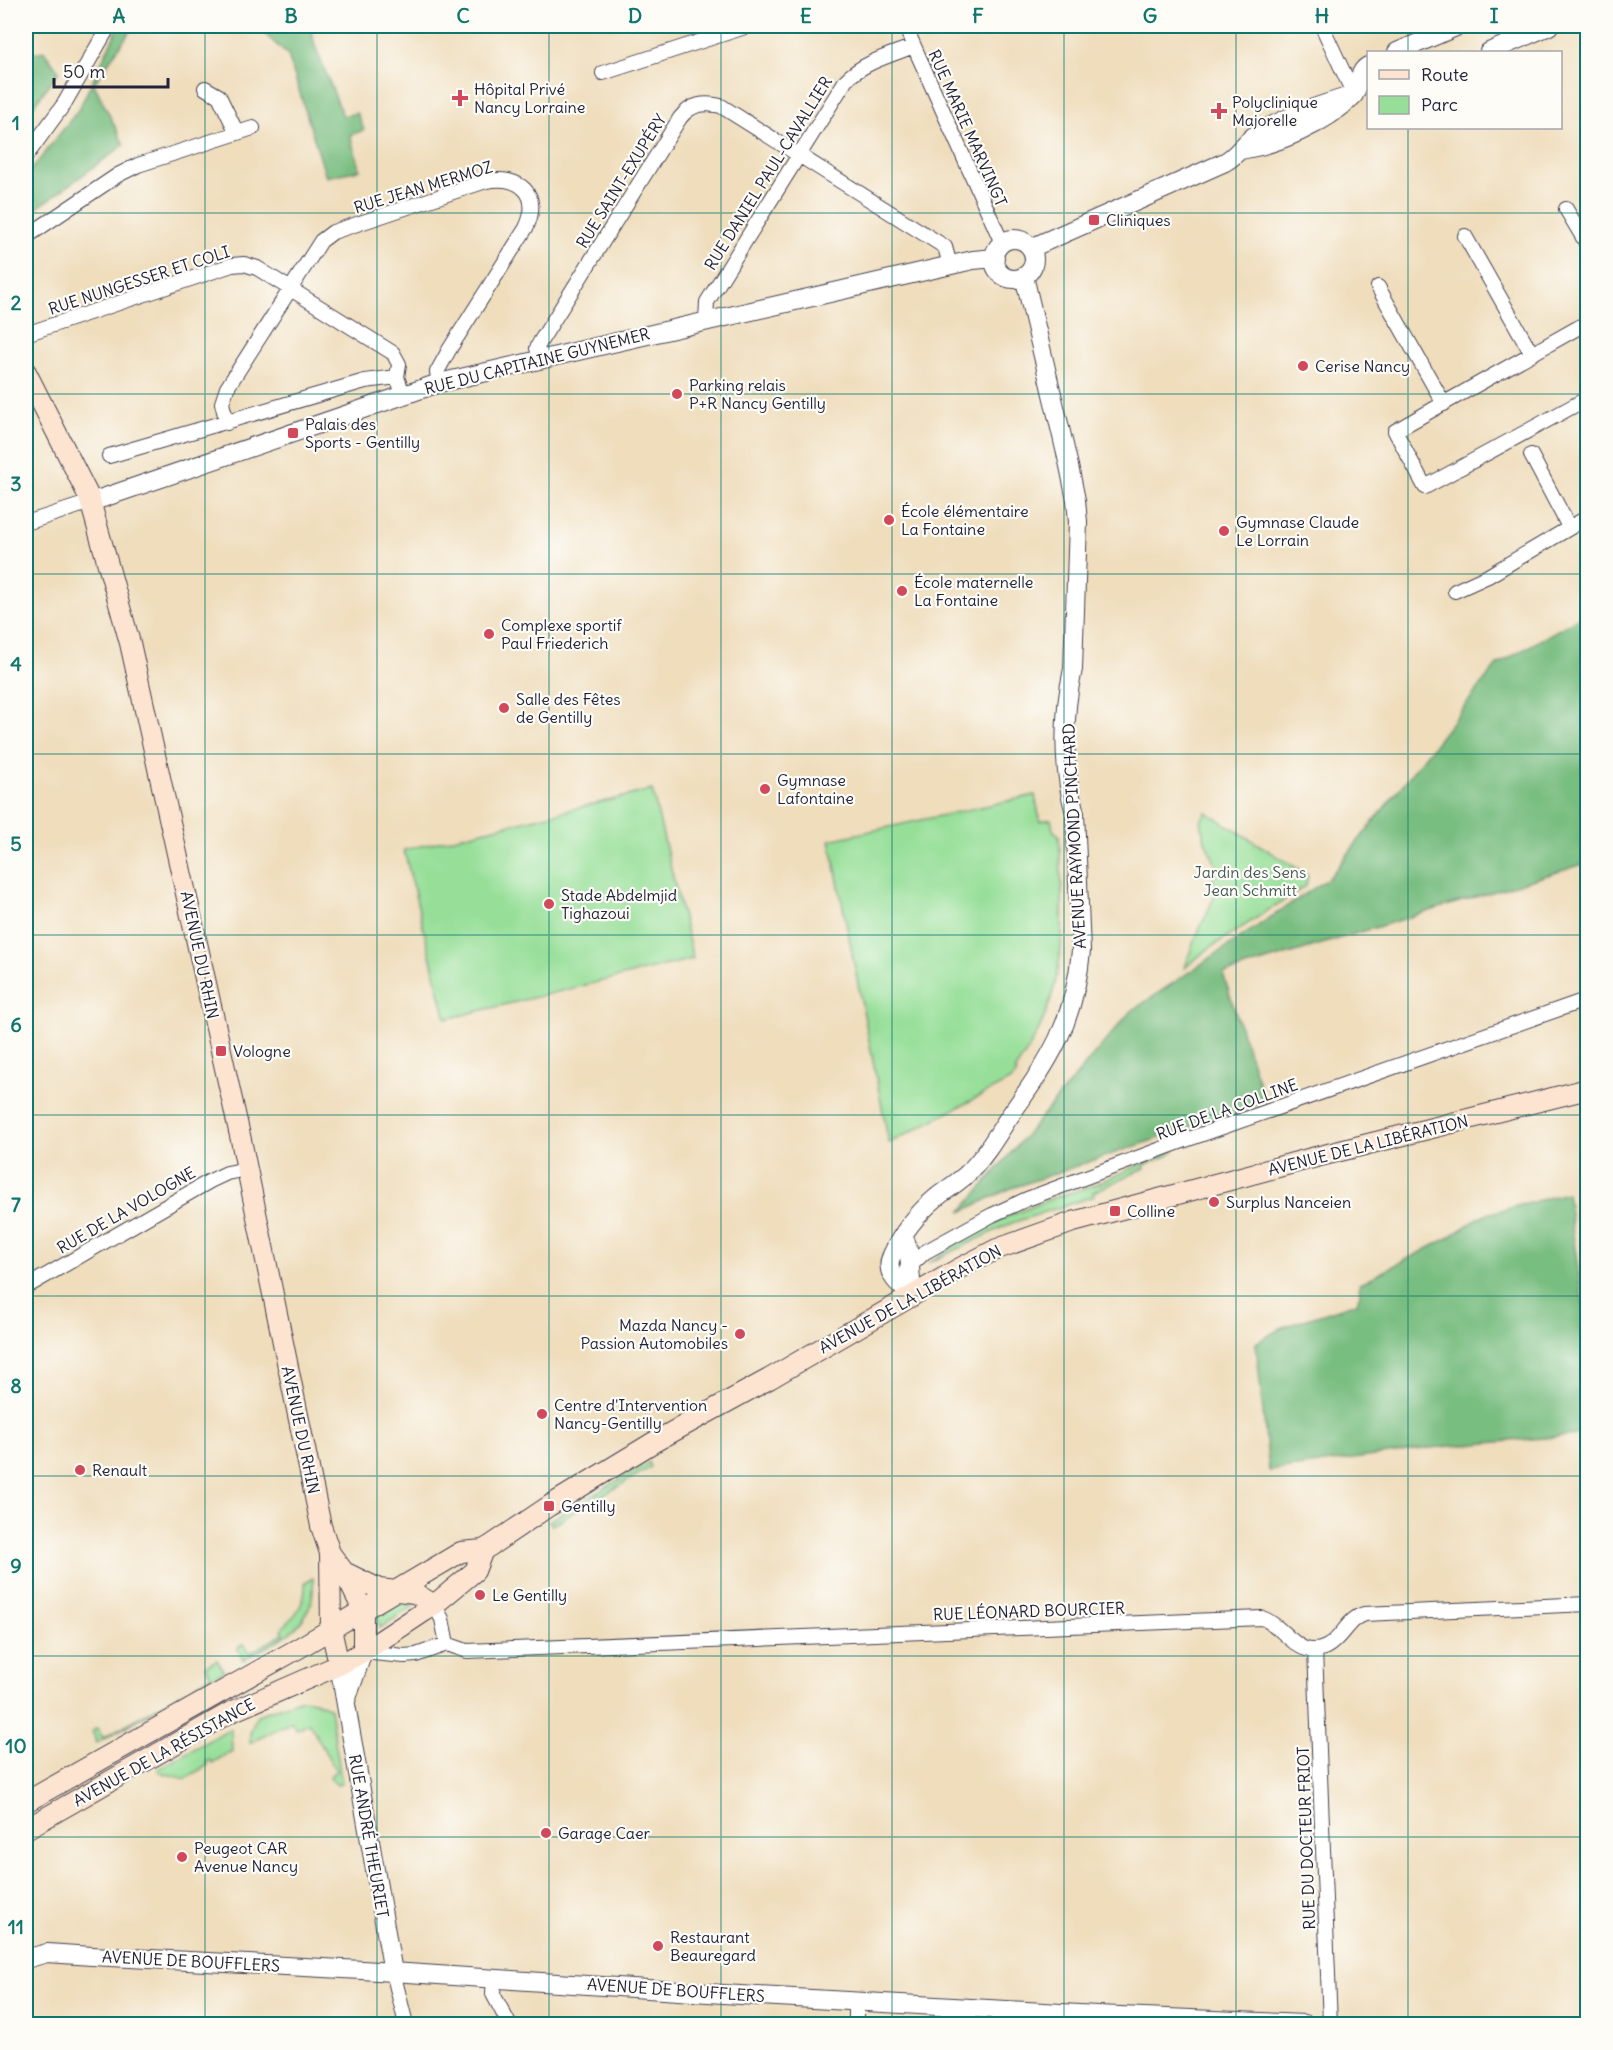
<svg xmlns="http://www.w3.org/2000/svg" width="1613" height="2050" font-family="Delius,sans-serif">
<style>
.green{fill:#97df99;stroke:#5c806a;stroke-width:1.5}
.forest{fill:#79be81;stroke:#4e705e;stroke-width:1.5}
.lines{fill:none;stroke-linecap:round;stroke-linejoin:round}
.minor-casing{stroke:#413e4e;stroke-width:16}
.tertiary-casing{stroke:#413e4e;stroke-width:20}
.secondary-casing{stroke:#413e4e;stroke-width:22}
.minor{stroke:#fff;stroke-width:14}
.tertiary{stroke:#fff;stroke-width:18}
.secondary{stroke:#fde4d0;stroke-width:20}
.grid{fill:none;stroke:#0f766e;stroke-width:1.5;stroke-opacity:0.55}
.poi-dot{fill:#d1495b;stroke:#fdfcf7;stroke-width:2}
.labels{text-anchor:middle;dominant-baseline:central;stroke-width:4.5;stroke-linejoin:round;paint-order:stroke}
.poi-label{font-size:16px;fill:#22223b;stroke:#fdfcf7;text-anchor:start}
.street-label{font-size:16px;fill:#22223b;stroke:#fdfcf7}
.park-label{font-size:16px;fill:#455b57;stroke:#fdfcf7}
.neatline{fill:none;stroke:#0f766e;stroke-width:2}
.grid-label{font-size:20px;text-anchor:middle;font-weight:bold;fill:#0f766e}
</style>
<rect width="100%" height="100%" fill="#fdfcf7"/>
<filter id="ink" filterUnits="userSpaceOnUse"><feTurbulence type="fractalNoise" baseFrequency=".0167" numOctaves="2"/><feDisplacementMap in="SourceGraphic" scale="12" xChannelSelector="R" yChannelSelector="G"/><feConvolveMatrix kernelMatrix="1 2 1 2 8 2 1 2 1" color-interpolation-filters="sRGB"/></filter>
<filter id="wash" filterUnits="userSpaceOnUse"><feTurbulence type="fractalNoise" baseFrequency=".008" numOctaves="4" result="noise"/><feDisplacementMap in="SourceGraphic" scale="24" xChannelSelector="R" yChannelSelector="G"/><feGaussianBlur stdDeviation="1.35" result="paint"/><feColorMatrix in="noise" values="0 0 0 0 0 0 0 0 0 0 0 0 0 0 0 0 0 1.4 0 .05"/><feComposite in="paint" operator="in"/></filter>
<g filter="url(#wash)">
<rect width="100%" height="100%" fill="#efddbc"/>
<path class="green" d="M652 790 693 959 446 1019 404 850Z
M1035 795 1040 821 1051 819 1053 830 1059 835C1064 926 1071 991 1015 1070L1017 1073 1013 1079 889 1143 830 840Z
M1206 812 1308 875 1306 886 1205 951 1185 968 1192 946 1217 891 1210 889 1217 867 1205 841 1201 821Z
M1175 1149 1170 1155 1144 1165 1145 1168 1093 1192 1094 1196 1009 1224 928 1263 965 1238 1006 1217 1053 1198 1092 1186Z
M649 1462 651 1467 552 1525 549 1521Z
M313 1578C317 1627 280 1639 243 1660L238 1650 239 1646 244 1644 250 1653 284 1634 281 1629C296 1616 306 1603 305 1582Z
M403 1600 416 1604 380 1628 377 1616Z
M217 1660 224 1671 97 1743 92 1731 97 1728 103 1738 211 1676 206 1666Z
M302 1699 315 1701 330 1708 342 1784 337 1785 330 1778 331 1775 336 1771 309 1723 297 1729 291 1722 250 1743V1733L257 1715Z
M229 1729H231L232 1751 212 1763 210 1760 206 1762 208 1765 185 1779 159 1772 158 1769Z"/>
<path class="forest" d="M119 26H142L130 31 94 84 124 145 26 216V177L79 109Z
M260 26H310L315 46 343 116 357 113 364 130 350 135 360 170 326 177 288 55 267 36Z
M44 51 59 71 26 116V55Z
M1587 613V863L1223 974 1265 1102 1009 1189 961 1212 1130 1012 1329 878 1497 665Z
M1567 1193 1587 1331V1434L1430 1448 1269 1471 1256 1343 1283 1327 1357 1303 1360 1294 1359 1284 1448 1238 1483 1215Z"/>
</g>
<g filter="url(#ink)">
<g class="lines">
<g class="minor-casing">
<path id="minor" d="M905 26 1002 243
M1322 26 1354 95
M603 73 748 26
M205 88 219 96 237 133
M26 156 64 104 109 26
M1566 209 1588 246
M1465 236 1532 354
M26 237 118 175 138 165 253 128
M1378 287 1444 404
M706 321 707 302 846 80C864 62 891 55 914 46
M1588 322 1395 431 1425 487 1588 398
M26 334 232 265 244 264 257 268 393 353 399 364 397 377
M540 360 537 348 540 342 680 118C691 104 704 102 721 106L945 247 950 265
M227 423 222 403 227 388 321 241 333 232 486 181C520 175 542 194 526 228L449 350 437 372 439 383
M1531 455 1569 527
M109 456 365 381 397 377 403 394
M26 523 91 502
M1455 591 1488 576 1588 517
M906 1270 925 1252 992 1215 1027 1199 1180 1142 1588 999
M26 1287 210 1181 227 1173 247 1169
M434 1605 442 1619 447 1644
M447 1644 467 1651 1262 1618C1284 1625 1298 1661 1326 1647 1342 1639 1347 1619 1364 1614L1588 1604
M1315 1650 1330 2024
M363 1652 404 1656 416 1655 447 1644
M393 1972 406 2024
M494 1978 493 1994 509 2024
M994 2009 1002 2024
M856 2024V2001"/>
</g>
<g class="tertiary-casing">
<path id="tertiary" d="M1397 52 1458 26
M1489 52 1549 26
M1241 150C1278 144 1325 124 1352 97 1361 88 1356 73 1368 66
M994 259a20 20 0 1 1 40 0a20 20 0 1 1-40 0Z
M1031 248 1225 162C1238 155 1245 141 1257 134 1285 117 1323 104 1354 95
M91 502 439 383 973 260 995 258
M904 1236 909 1253 912 1295
M912 1295C900 1286 883 1273 892 1255 902 1233 919 1212 937 1197 946 1190 957 1183 966 1175 982 1160 995 1139 1007 1120 1049 1060 1074 1026 1081 951L1075 813C1062 768 1063 714 1073 669L1078 522 1076 500 1069 466 1024 276
M339 1665 393 1972
M347 1698 363 1652
M26 1959 47 1953 92 1956 362 1970 723 1994 1097 2015 1305 2024"/>
</g>
<g class="secondary-casing">
<path id="secondary" d="M26 372 89 497 130 643 241 1140 321 1526 330 1553 331 1629 339 1665
M330 1553 344 1572 363 1610V1652
M344 1572 379 1589 415 1593 434 1605
M26 1802 299 1648 461 1552 483 1550 490 1546 549 1506 654 1442 769 1379 960 1268 997 1249 1073 1222 1312 1158 1588 1089
M26 1829 229 1713 339 1665 363 1652 434 1605 475 1571 483 1550"/>
</g>
<use href="#minor" class="minor"/>
<use href="#tertiary" class="tertiary"/>
<use href="#secondary" class="secondary"/>
</g>
</g>
<path class="grid" d="M205 26V2024M377 26V2024M549 26V2024M721 26V2024M892 26V2024M1064 26V2024M1236 26V2024M1408 26V52M1408 128V2024M26 213H1588M26 394H1588M26 574H1588M26 754H1588M26 935H1588M26 1115H1588M26 1296H1588M26 1476H1588M26 1656H1588M26 1837H1588"/>
<g class="poi-dot">
<path d="M457 89h6v6h6v6h-6v6h-6v-6h-6v-6h6z"/>
<path d="M1216 102h6v6h6v6h-6v6h-6v-6h-6v-6h6z"/>
<rect x="1088" y="214" width="12" height="12" rx="3"/>
<circle cx="1303" cy="366" r="6"/>
<circle cx="677" cy="394" r="6"/>
<rect x="287" y="427" width="12" height="12" rx="3"/>
<circle cx="889" cy="520" r="6"/>
<circle cx="1224" cy="531" r="6"/>
<circle cx="902" cy="591" r="6"/>
<circle cx="489" cy="634" r="6"/>
<circle cx="504" cy="708" r="6"/>
<circle cx="765" cy="789" r="6"/>
<circle cx="549" cy="904" r="6"/>
<rect x="215" y="1045" width="12" height="12" rx="3"/>
<circle cx="1214" cy="1202" r="6"/>
<rect x="1109" y="1205" width="12" height="12" rx="3"/>
<circle cx="740" cy="1334" r="6"/>
<circle cx="542" cy="1414" r="6"/>
<circle cx="80" cy="1470" r="6"/>
<rect x="543" y="1500" width="12" height="12" rx="3"/>
<circle cx="480" cy="1595" r="6"/>
<circle cx="546" cy="1833" r="6"/>
<circle cx="182" cy="1857" r="6"/>
<circle cx="658" cy="1946" r="6"/>
</g>
<g class="labels">
<g class="poi-label">
<text x="474" y="89">Hôpital Privé<tspan x="474" dy="18">Nancy Lorraine</tspan></text>
<text x="1232" y="102">Polyclinique<tspan x="1232" dy="18">Majorelle</tspan></text>
<text x="1106" y="220">Cliniques</text>
<text x="1315" y="366">Cerise Nancy</text>
<text x="689" y="385">Parking relais<tspan x="689" dy="18">P+R Nancy Gentilly</tspan></text>
<text x="305" y="424">Palais des<tspan x="305" dy="18">Sports - Gentilly</tspan></text>
<text x="901" y="511">École élémentaire<tspan x="901" dy="18">La Fontaine</tspan></text>
<text x="1236" y="522">Gymnase Claude<tspan x="1236" dy="18">Le Lorrain</tspan></text>
<text x="914" y="582">École maternelle<tspan x="914" dy="18">La Fontaine</tspan></text>
<text x="501" y="625">Complexe sportif<tspan x="501" dy="18">Paul Friederich</tspan></text>
<text x="516" y="699">Salle des Fêtes<tspan x="516" dy="18">de Gentilly</tspan></text>
<text x="777" y="780">Gymnase<tspan x="777" dy="18">Lafontaine</tspan></text>
<text x="561" y="895">Stade Abdelmjid<tspan x="561" dy="18">Tighazoui</tspan></text>
<text x="233" y="1051">Vologne</text>
<text x="1226" y="1202">Surplus Nanceien</text>
<text x="1127" y="1211">Colline</text>
<text x="728" y="1325" text-anchor="end">Mazda Nancy -<tspan x="728" dy="18">Passion Automobiles</tspan></text>
<text x="554" y="1405">Centre d'Intervention<tspan x="554" dy="18">Nancy-Gentilly</tspan></text>
<text x="92" y="1470">Renault</text>
<text x="561" y="1506">Gentilly</text>
<text x="492" y="1595">Le Gentilly</text>
<text x="558" y="1833">Garage Caer</text>
<text x="194" y="1848">Peugeot CAR<tspan x="194" dy="18">Avenue Nancy</tspan></text>
<text x="670" y="1937">Restaurant<tspan x="670" dy="18">Beauregard</tspan></text>
</g>
<g class="street-label">
<text transform="translate(968 128) rotate(66)">RUE MARIE MARVINGT</text>
<text transform="translate(768 173) rotate(-58)">RUE DANIEL PAUL-CAVALLIER</text>
<text transform="translate(621 181) rotate(-58)">RUE SAINT-EXUPÉRY</text>
<text transform="translate(423 187) rotate(-17)">RUE JEAN MERMOZ</text>
<text transform="translate(139 280) rotate(-18)">RUE NUNGESSER ET COLI</text>
<text transform="translate(537 361) rotate(-14)">RUE DU CAPITAINE GUYNEMER</text>
<text transform="translate(1074 836) rotate(-93)">AVENUE RAYMOND PINCHARD</text>
<text transform="translate(200 955) rotate(78)">AVENUE DU RHIN</text>
<text transform="translate(1227 1109) rotate(-20)">RUE DE LA COLLINE</text>
<text transform="translate(1368 1145) rotate(-14)">AVENUE DE LA LIBÉRATION</text>
<text transform="translate(126 1210) rotate(-30)">RUE DE LA VOLOGNE</text>
<text transform="translate(910 1299) rotate(-29)">AVENUE DE LA LIBÉRATION</text>
<text transform="translate(301 1430) rotate(78)">AVENUE DU RHIN</text>
<text transform="translate(1029 1611) rotate(-2)">RUE LÉONARD BOURCIER</text>
<text transform="translate(164 1752) rotate(-29)">AVENUE DE LA RÉSISTANCE</text>
<text transform="translate(369 1836) rotate(80)">RUE ANDRÉ THEURIET</text>
<text transform="translate(1306 1838) rotate(-92)">RUE DU DOCTEUR FRIOT</text>
<text transform="translate(191 1961) rotate(3)">AVENUE DE BOUFFLERS</text>
<text transform="translate(676 1990) rotate(4)">AVENUE DE BOUFFLERS</text>
</g>
<g class="park-label">
<text x="1250" y="872">Jardin des Sens<tspan x="1250" dy="18">Jean Schmitt</tspan></text>
</g>
</g>
<rect width="1613" height="2050" fill="none" stroke="#fdfcf7" stroke-width="66"/>
<rect x="1367" y="51" width="195" height="78" fill="#fdfcf7" stroke="#a5a5ac" stroke-width="1.5"/>
<rect x="1379" y="70" width="30" height="9" fill="#fde4d0" stroke="#a5a5ac" stroke-width="1.5"/>
<text x="1421" y="81" font-size="18" fill="#22223b">Route</text>
<rect x="1379" y="96" width="30" height="18" fill="#97df99" stroke="#a5a5ac" stroke-width="1.5"/>
<text x="1421" y="111" font-size="18" fill="#22223b">Parc</text>
<path d="M54 78v9h114v-9" fill="none" stroke="#22223b" stroke-width="3"/>
<text x="63" y="78" font-size="18" fill="#22223b" stroke="#fdfcf7" stroke-width="4.5" paint-order="stroke">50 m</text>
<rect x="33" y="33" width="1547" height="1984" class="neatline"/>
<g class="grid-label">
<text x="119" y="23">A</text>
<text x="291" y="23">B</text>
<text x="463" y="23">C</text>
<text x="635" y="23">D</text>
<text x="806" y="23">E</text>
<text x="978" y="23">F</text>
<text x="1150" y="23">G</text>
<text x="1322" y="23">H</text>
<text x="1494" y="23">I</text>
<text x="16" y="130">1</text>
<text x="16" y="310">2</text>
<text x="16" y="491">3</text>
<text x="16" y="671">4</text>
<text x="16" y="851">5</text>
<text x="16" y="1032">6</text>
<text x="16" y="1212">7</text>
<text x="16" y="1393">8</text>
<text x="16" y="1573">9</text>
<text x="16" y="1753">10</text>
<text x="16" y="1934">11</text>
</g>
</svg>
